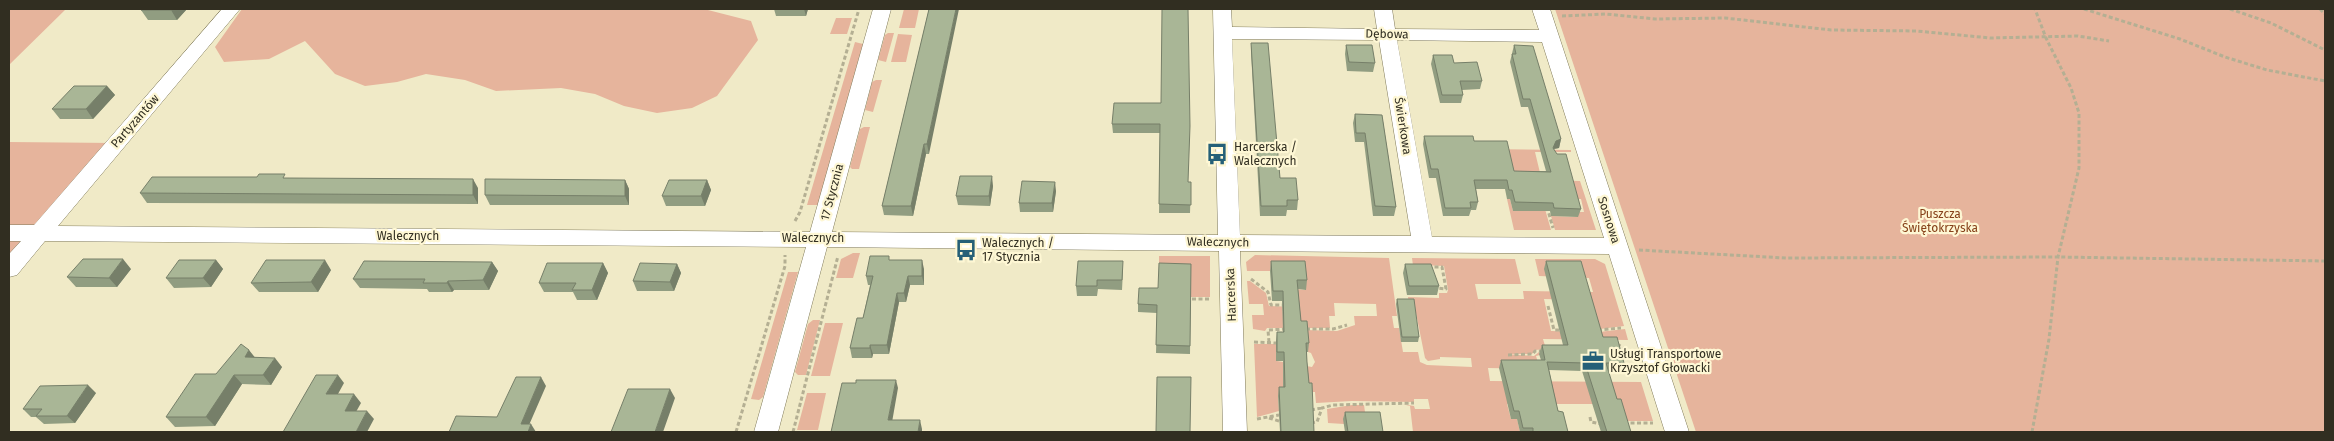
<svg xmlns="http://www.w3.org/2000/svg" width="2334" height="441" font-family="'Fira Sans',sans-serif">
<style>
.green{fill:#e6b49c}
.lines{fill:none;stroke-linecap:round;stroke-linejoin:round}
.minor-casing{stroke:#817b5b;stroke-width:1}
.path{stroke:#b4af93;stroke-width:3;stroke-dasharray:4 2.5;stroke-linecap:butt}
.minor{fill:#fff;fill-rule:evenodd}
.wall{fill:#919d81}
.shaded-wall{fill:#767f69}
.building{fill:#a9b696;stroke:#767f69}
.labels{text-anchor:middle;dominant-baseline:central;stroke-width:4.5;stroke-linejoin:round;paint-order:stroke}
.street-label{font-size:12px;fill:#312e21;stroke:#fef7d4}
.poi-label{font-size:12px;fill:#312e21;stroke:#fef7d4;text-anchor:start}
.park-label{font-size:12px;fill:#864119;stroke:#fef7d4}
</style>
<rect width="100%" height="100%" fill="#f0eac7"/>
<path class="green" d="M9 9H66L9 65Z
M242 9H704L751 21 758 40 717 96 692 108 657 113 624 106 595 94 561 88 496 91 465 80 426 74 397 82 365 86 335 74 305 41 269 59 224 62 215 47Z
M904 9H919L915 28H899Z
M1555 9H2325V432H1696Z
M836 18H852L847 34H830Z
M888 33H894L886 62 878 60 885 35Z
M898 34 912 35 906 62H891Z
M855 42 863 44 818 205H807Z
M876 80H882L873 112 865 110 872 82Z
M864 127H870L859 169H852L850 167 860 129Z
M9 142 115 143 9 267Z
M1480 149 1571 150V152H1535L1541 177 1518 178Z
M1530 180 1580 181 1596 230H1555L1551 216 1578 217 1577 212H1584L1581 199H1544Z
M1507 199H1510L1513 211 1545 209 1551 230H1514Z
M853 253H860L853 278H836L841 259Z
M1255 255 1389 258 1397 316H1392L1394 328H1399L1403 352H1418L1420 362 1427 365 1472 367 1471 358 1440 357V359L1428 361 1425 358 1416 313H1410L1408 297 1439 298V293H1447L1448 290 1444 266 1420 265 1414 273 1412 258 1515 259 1521 284H1475L1478 299H1524L1523 291 1593 292 1589 278 1539 276 1535 259H1595L1605 264 1624 326 1600 329 1587 300 1544 299 1551 331 1599 332 1625 329 1628 340 1543 339 1546 349 1535 350 1532 354H1507L1534 356 1539 352 1540 355 1536 356 1540 369 1488 368 1490 381 1641 382 1653 421H1622L1593 404H1507L1511 419H1517L1520 432H1413L1410 406 1402 404 1414 406 1415 409H1430L1428 399H1414V402L1352 401 1316 403 1315 392H1295L1278 396 1279 411 1257 417 1254 344H1276L1277 361 1312 367 1315 362 1311 353 1308 352 1306 330 1337 331 1355 325 1354 316H1377L1376 304 1334 303 1335 316H1329L1330 328H1267L1265 331 1253 329 1252 315H1264L1263 304H1249L1247 281H1250L1266 293 1269 306 1297 307 1296 289 1305 290 1304 271H1247L1246 262Z
M1159 256H1210V297H1191V272L1159 271Z
M788 272H798L763 397 759 400 751 399Z
M813 320H820L806 375H798L795 372 808 324Z
M825 323H843L830 376H811Z
M807 393H826L818 430H797Z
M1352 405H1364L1366 419 1344 424 1328 423 1327 409Z"/>
<g class="lines">
<g class="minor-casing">
<path id="minor" d="M222 9H240L58 226 810 232 873 9H891L832 232 1218 235 1213 9H1231L1232 27 1377 29 1374 9H1392L1395 29 1539 30 1532 9H1550L1689 432H1665L1609 254 1240 251 1247 432H1223L1219 251 827 247 778 432H754L806 247 45 241 17 275 9 277V254L21 241H9V225H34ZM1232 39 1379 40 1411 236 1240 235ZM1397 40 1542 42 1604 238 1432 237Z"/>
</g>
<path class="path" d="M2084 9 2180 39 2225 57 2267 70 2325 81
M2230 9 2271 23 2325 50
M2320 9 2325 14
M1562 16 1606 14 1655 19 1725 18 1831 30 1917 31 1990 38 2078 36 2109 41
M1547 207 1553 228
M795 221 800 212 859 9
M1639 250 1786 258 2058 257 2325 261
M1428 267H1442L1446 289 1436 288
M1251 279 1268 292 1271 305H1285
M1192 299H1211
M1548 306 1554 330H1562
M1306 329H1333L1347 325
M1598 330 1621 328
M1254 342 1276 343
M1269 342 1268 330 1287 329
M1617 344 1629 351
M1508 355 1533 354 1535 351H1543
M1311 410 1322 408
M1590 417 1591 422 1601 424
M1269 418 1282 422
M1257 419 1279 415
M1311 423 1317 422 1322 408 1333 405 1414 403
M1624 423H1653
M736 432 785 266V255
M793 432 838 256
M2032 432 2049 339 2058 257 2079 168V113L2071 88 2046 38 2035 9"/>
<use href="#minor" class="minor"/>
</g>
<path class="wall" d="M187 9 177 20H148L141 10Z
M774 9H808L806 16H776Z
M929 9V154H926L913 216 884 215 882 206Z
M1251 43 1280 178 1298 200 1297 210H1287L1286 216H1260L1251 52Z
M1346 45 1375 63 1373 72 1347 71 1345 54Z
M1514 45 1561 139 1559 148 1554 149 1581 209 1578 217 1551 216 1550 211H1513L1510 199H1507L1505 189H1476L1478 202 1476 210H1471L1469 216H1443L1436 178H1429L1423 144 1424 136 1474 141 1514 171H1546L1528 107H1521L1510 62Z
M1433 55 1482 81 1480 89 1462 90 1463 95 1461 103H1440L1431 64Z
M107 86 115 95 93 119H60L52 109Z
M1161 103 1188 182H1191L1190 213H1159L1160 133H1113L1112 124Z
M1355 114 1382 115 1396 207 1394 216H1373L1364 142H1355L1353 123Z
M288 178 478 188V204L147 203 140 193Z
M625 180 629 189V205H490L485 195Z
M707 180 711 190 705 206H666L662 196Z
M993 186 990 206 958 205 956 196Z
M1056 191 1053 212H1020L1019 203Z
M216 260 223 269 211 287 174 288 166 278Z
M890 260 924 269V285H910L906 302H899L889 354H873L872 358H852L850 348 863 318 870 285H868L866 276Z
M1271 261 1307 280 1306 290 1298 289 1301 321 1309 343 1308 352H1307V362L1314 432H1280L1278 396 1279 387H1283V361H1276V341L1277 332H1283L1282 301H1272L1270 271Z
M1546 261 1603 337 1624 363 1621 371H1608L1617 399 1631 432H1601L1582 371 1549 370 1558 411 1568 432H1520L1517 419H1511L1499 368 1501 360H1541L1539 354 1542 345H1563L1544 269Z
M492 262 498 271 489 290H454L452 292H429L427 289 360 288 353 279Z
M603 263 608 273 597 300H577L573 292H544L539 283Z
M677 264 681 273 674 291H637L633 281Z
M1191 264 1190 354 1156 353 1157 313 1138 312V304L1158 288Z
M1405 264 1439 286 1437 295H1407L1403 273Z
M131 269 117 287H76L67 277Z
M331 270 318 292H259L251 283Z
M1123 270 1122 290 1098 289 1097 296H1077L1076 286Z
M1397 299 1419 337 1418 342H1401L1396 304Z
M255 357 282 367 271 385 242 384 215 426 175 427 166 417Z
M96 393 75 423 44 424 36 417H31L23 409Z
M1345 412 1383 432H1345L1343 419Z"/>
<path class="shaded-wall" d="M172 9H187L177 20 171 10Z
M804 9H808L806 16Z
M956 9H959L929 154 927 144Z
M107 86 115 95 93 119 86 109Z
M1561 139 1559 148 1553 149V148L1556 141Z
M924 144 926 154 913 216 911 206Z
M992 176 993 186 990 206 989 196Z
M473 179 478 188V204L473 195Z
M625 180 629 189V205L625 196Z
M707 180 711 190 705 206 701 196Z
M1055 182 1056 191 1053 212 1052 203Z
M123 259 131 269 117 287 109 278Z
M216 260 223 269 211 287 203 278Z
M325 260 331 270 318 292 311 282Z
M922 260 924 269V285L922 276Z
M492 262 498 271 489 290 483 280Z
M603 263 608 273 597 300 592 290Z
M677 264 681 273 674 291 670 282Z
M908 276 910 285 906 302 904 293Z
M448 281 454 290 452 292 447 283Z
M897 293 899 302 889 354 887 345Z
M870 345 873 354 872 358 870 348Z
M249 350 257 360 245 357Z
M275 358 282 367 271 385 263 375Z
M234 375 242 384 215 426 206 417Z
M338 375 344 383 333 403 326 394Z
M541 377 546 386 526 432 521 424Z
M896 380 898 388 891 428 888 420Z
M88 385 96 393 75 423 67 416Z
M670 389 675 398 663 432H655Z
M354 394 361 403 352 419 345 411Z
M367 411 374 419 367 432H356Z
M920 420 922 429V432H918Z
M531 424 536 432H528Z"/>
<path class="building" d="M143 9H172L171 10H141Z
M929 9H956L927 144H924L911 206H882Z
M1162 9H1188L1190 126 1188 182H1191V205L1159 204 1160 124H1112L1114 103H1161Z
M1251 43H1268L1280 178H1296L1298 200H1287V206H1261Z
M1346 45H1372L1375 63 1349 62Z
M1514 45 1533 46 1561 139 1556 141 1553 148 1557 154H1566L1581 209 1554 208 1553 203 1515 202 1512 190H1509L1507 180H1474L1478 202H1470L1471 208H1445L1438 169H1431L1424 136H1473L1474 141H1507L1514 171 1551 172 1530 99H1523L1512 54H1516Z
M1433 55H1452L1454 63 1477 62 1482 81H1460L1463 95H1442Z
M74 86H107L86 109H52Z
M1355 114 1382 115 1396 207 1375 206 1365 133H1356Z
M259 174H285L283 178 473 179V195L140 193 152 177H257Z
M960 176H992L989 196H956Z
M485 179 625 180V196L485 195Z
M669 180H707L701 196H662Z
M1022 181 1055 182 1052 203H1019Z
M870 256H889V260H922V276H908L904 293H897L887 345H870V348H850L857 318H863L873 276H866Z
M83 259H123L109 278 67 277Z
M179 260H216L203 278H166Z
M266 260H325L311 282 251 283Z
M364 261 492 262 483 280 448 281 447 283H423L425 279H353Z
M1078 261H1123L1122 280H1097V286H1076Z
M1271 261H1305L1307 280H1297L1301 321H1307L1309 343H1306L1307 362 1309 383H1312L1314 432H1281L1279 387H1285L1284 352H1277V332H1284L1283 291H1273Z
M1546 261H1581L1603 337H1617L1624 363H1606L1617 399H1621L1631 432H1607L1585 363 1547 362 1558 411 1563 412 1568 432H1533V428H1523L1519 411H1514L1501 360H1545L1542 345H1568Z
M547 263H603L592 290H572L576 283H539Z
M640 263 677 264 670 282 633 281Z
M1159 263 1191 264 1190 346 1156 345 1157 305 1138 304 1139 288H1158Z
M1405 264H1431L1439 286H1409Z
M1397 299H1414L1419 337H1402Z
M241 344 249 350 245 357 275 358 263 375H234L206 417H166L195 374H216Z
M316 375H338L326 394H354L345 411H367L356 432H283Z
M516 377H541L521 424H531L528 432H449L456 416 497 417Z
M1157 377H1191L1190 432H1156Z
M856 380H896L888 420H920L918 432H831L842 383H856Z
M88 385 67 416H36L42 409H23L40 386Z
M628 389H670L655 432H611Z
M1345 412H1380L1383 432H1348Z"/>
<defs>
<g id="bus-bare" transform="scale(1.725)"><path d="M-5-6H5V4H4V6H2V4H-2V6H-4V4H-5ZM-3.5-4V0h7V-4ZM-3.5 1.2v1.5H-2V1.2ZM2 1.2v1.5H3.5V1.2Z" fill="#256078" stroke="#fef7d4" stroke-width="2.5" paint-order="stroke"/></g>
<g id="office-bare" transform="scale(1.725)"><path d="M-6-3h4V-5.5h4V-3h4V5H-6ZM-1-4.5V-3h2v-1.5ZM-6 0V1H6V0Z" fill="#256078" stroke="#fef7d4" stroke-width="2.5" paint-order="stroke"/></g>
</defs>
<g fill-rule="evenodd">
<use href="#bus-bare" x="1217" y="154"/>
<use href="#bus-bare" x="966" y="250"/>
<use href="#office-bare" x="1593" y="361"/>
</g>
<g class="labels">
<g class="street-label">
<text transform="translate(1387 34) rotate(1)">Dębowa</text>
<text transform="translate(135 121) rotate(-49)">Partyzantów</text>
<text transform="translate(1403 126) rotate(81)">Świerkowa</text>
<text transform="translate(832 192) rotate(-75)">17 Stycznia</text>
<text transform="translate(1609 220) rotate(72)">Sosnowa</text>
<text x="408" y="236">Walecznych</text>
<text x="813" y="238">Walecznych</text>
<text transform="translate(1218 242) rotate(1)">Walecznych</text>
<text transform="translate(1231 295) rotate(-92)">Harcerska</text>
</g>
<g class="poi-label">
<text x="1234" y="147">Harcerska /<tspan x="1234" dy="14">Walecznych</tspan></text>
<text x="982" y="243">Walecznych /<tspan x="982" dy="14">17 Stycznia</tspan></text>
<text x="1610" y="354">Usługi Transportowe<tspan x="1610" dy="14">Krzysztof Głowacki</tspan></text>
</g>
<g class="park-label">
<text x="1940" y="214">Puszcza<tspan x="1940" dy="14">Świętokrzyska</tspan></text>
</g>
</g>
<rect width="2334" height="441" fill="none" stroke="#312e21" stroke-width="20"/>
</svg>
